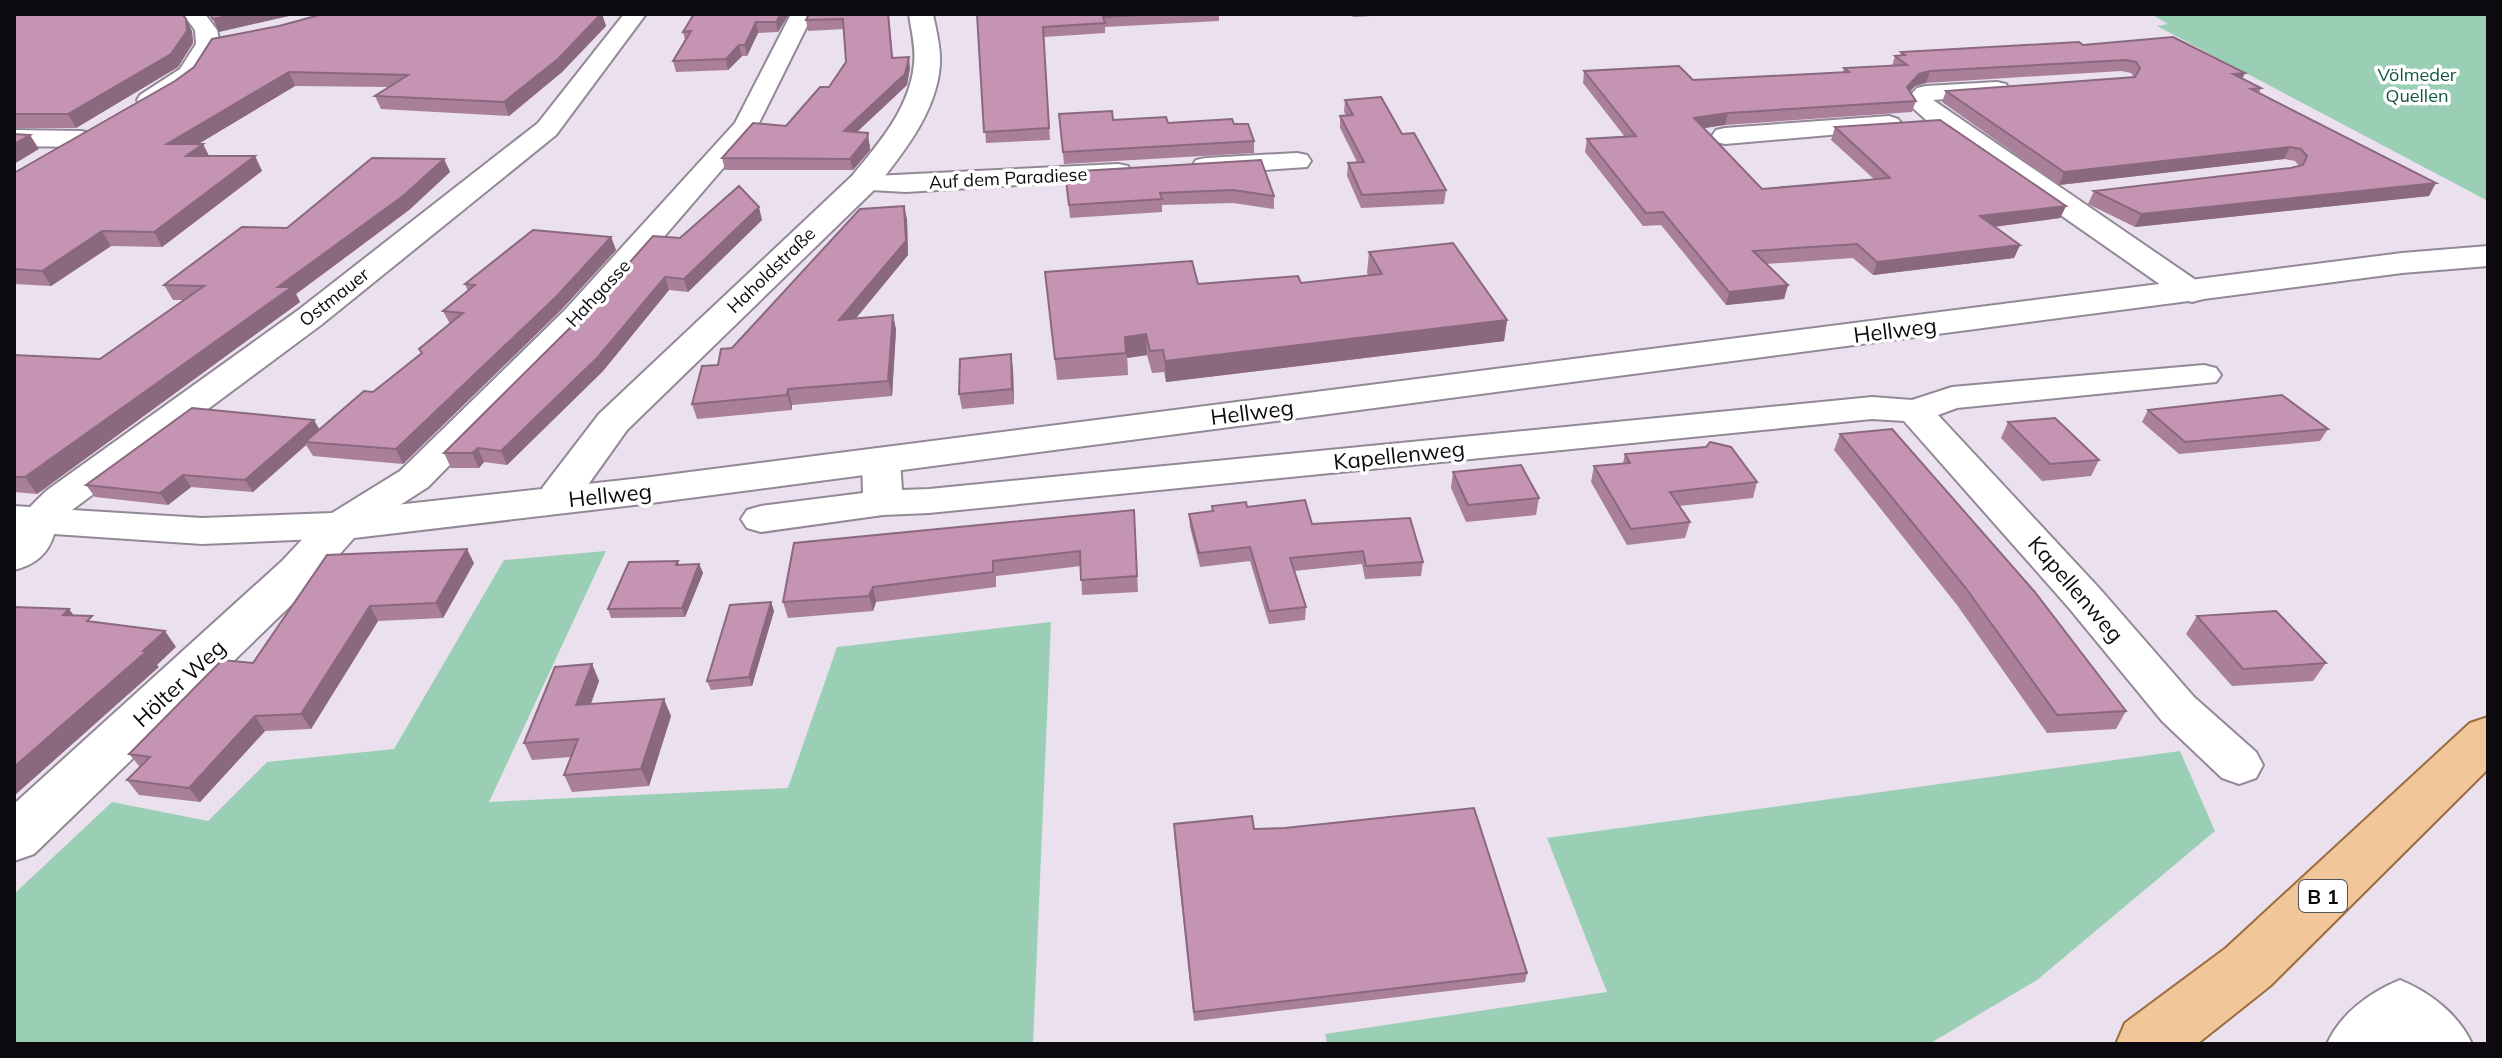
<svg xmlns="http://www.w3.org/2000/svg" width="2502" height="1058" font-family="Mulish,sans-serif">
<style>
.green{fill:#9acfb5}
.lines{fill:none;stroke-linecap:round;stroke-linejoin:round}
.minor-casing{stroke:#928896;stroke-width:4}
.tertiary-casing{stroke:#928896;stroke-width:4}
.secondary-casing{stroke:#928896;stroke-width:4}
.primary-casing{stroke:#9b6c3e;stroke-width:4}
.minor{fill:#fff;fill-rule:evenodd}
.tertiary{fill:#fff;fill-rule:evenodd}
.secondary{fill:#fff;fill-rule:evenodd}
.primary{fill:#f1c79a;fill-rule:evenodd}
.wall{fill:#a97f9a}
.shaded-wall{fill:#8a687d}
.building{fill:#c594b3;stroke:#8a687d;stroke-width:2}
.labels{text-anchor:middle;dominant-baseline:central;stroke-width:7;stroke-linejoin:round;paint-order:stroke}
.far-park-label{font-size:18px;fill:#0f573c;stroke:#fff}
.far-street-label{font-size:18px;fill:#0d0a0f;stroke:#fff}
.shield{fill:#fff;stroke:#565457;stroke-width:2}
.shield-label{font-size:20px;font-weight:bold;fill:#0d0a0f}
.street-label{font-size:22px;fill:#0d0a0f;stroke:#fff}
</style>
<rect width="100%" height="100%" fill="#eae0ee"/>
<path class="green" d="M2151 14H2488V201L2157 26 2168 24Z
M606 551 489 802 788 788 837 647 1051 622 1033 1044H14V894L112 802 208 821 267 762 394 749 504 560Z
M2180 751 2215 831 2037 980 1929 1044H1327L1325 1034 1607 992 1547 838Z"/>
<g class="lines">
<g class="minor-casing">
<path id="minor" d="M183 14H205L217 30 220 44 198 79 158 105H140L137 100 140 95 180 69 196 44 195 30Z
M624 14H646L556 135 321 325 72 510 202 518 332 513 400 471 564 311 735 123 791 14H813L755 131 588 325 428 487 355 534 341 538 202 544 54 534C48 555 34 565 14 570V506L30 507 46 491 297 311 538 123Z
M1997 82 2006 84 2009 89 2006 94 1933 100 2203 285 2208 292 2203 299 2192 302 2181 299 1933 126 1905 101 1917 88 1926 86Z
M1889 116 1898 119 1902 124 1898 129 1725 144 1716 142 1712 136 1716 130 1725 128Z
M14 130 81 131 90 133 94 139 90 145 81 147 14 146Z
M1297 153 1307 155 1311 161 1307 167 1206 174 1196 172 1192 166 1196 160 1206 158Z
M1118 164 1128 166 1132 172 1128 178 906 192 853 189 849 183 853 177Z
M2204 365 2216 368 2221 375 2216 382 1957 408 1938 415 2099 588 2194 697 2256 752 2263 765 2256 778 2239 784 2222 778 2162 721 2069 608 1904 421 1872 419 929 513 883 515 761 532 747 528 741 519 747 510 761 506 863 493 862 460 868 452 881 449 894 452 900 460 902 490 929 489 1872 397 1912 400 1952 387Z
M2400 980C2430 992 2459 1015 2472 1044H2327C2340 1014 2370 992 2400 980Z"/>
</g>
<g class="tertiary-casing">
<path id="tertiary" d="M909 14H933C936 30 941 47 940 64 937 112 903 153 874 190L627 430 585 489 574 509 559 513 544 509 538 500 543 487 599 414 852 176C879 143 910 108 914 64 916 47 911 30 909 14Z"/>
</g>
<g class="secondary-casing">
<path id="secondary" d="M2488 246V266L2402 273 651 503 354 538 314 583 34 854 14 861V804L282 561 325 515 341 511 651 477 2402 253Z"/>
</g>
<g class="primary-casing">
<path id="primary" d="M2488 717V769L2270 986 2197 1044H2116L2125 1023 2226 948 2470 723Z"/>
</g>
<use href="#minor" class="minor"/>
<use href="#tertiary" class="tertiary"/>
<use href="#secondary" class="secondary"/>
<use href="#primary" class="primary"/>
</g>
<path class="wall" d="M14 14 192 31 193 43 178 67 76 128H14Z
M323 14H602L606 26 562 72 509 116 381 109 375 96 389 87 295 86 198 144H203L209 156H255L262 171 162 247 111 246 51 286 14 284V173L279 26Z
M694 14H789L778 32 758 33 747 56H742L728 70 676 72 673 61 685 40 683 32Z
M889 14 893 58 910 68 907 85 857 132 870 144V150L853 170H725L722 158 786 126 829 87 846 62 844 29 808 31 806 20Z
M977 14H1219V21L1105 27V33L1044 37 1050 140 986 143Z
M1351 14H1409L1353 17Z
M2083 45 2245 73 2242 79 2261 88 2259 93 2429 196 2135 227 2088 204 2094 191 2291 168 2299 166 2295 161 2284 159 2059 185 1942 102 1946 91 2134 77 2131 73 2121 71 1926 83 1915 86 1910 92 1916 101 1912 112 1725 125 1704 128 1762 189 1874 179 1831 140 1835 127 2066 206 2060 218 1995 227 2020 245 2014 258 1873 275 1853 258 1766 264 1788 285 1784 299 1726 305 1661 225 1643 226 1585 152 1587 139 1625 137 1583 83 1584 71 1693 80 1843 72 1844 68 1892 66 1895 56H1900L1901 52Z
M1345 100 1402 134 1446 190 1444 204 1361 208 1347 176 1348 163 1357 162 1340 128V116L1346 115 1344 112Z
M1059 114 1113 120 1168 123 1234 124 1254 141V153L1064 164Z
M444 159 450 172 409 210 296 294 300 302 37 494 14 492V355L100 359 184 300H173L164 285 287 228Z
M1261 160 1274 196V209L1233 203 1162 205V212L1070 218 1065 172Z
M904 206 907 220 908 255 856 318 893 315 896 330 892 396 792 405V410L697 419 692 404 718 365 732 348Z
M762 220 688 292 669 290 603 371 507 465 484 462 479 468H451L444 453 680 238Z
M611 237 616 250 562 309 403 464 313 456 306 445 253 492 191 487 168 505 95 497 86 485 319 430 373 392 421 353 419 349 450 324 443 311 468 291 465 284Z
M1369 252 1507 320 1504 341 1166 382 1164 372 1152 373 1147 355 1127 358 1128 375 1057 380 1045 272 1198 284 1301 283 1369 276 1367 273Z
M1013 369 1014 404 962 409 959 394Z
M2148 410 2328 429 2320 441 2179 454 2142 422Z
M2008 422 2099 460 2091 476 2042 481 2001 438Z
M1840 434 2126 711 2116 729 2047 733 1957 605 1834 450Z
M1625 454 1757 482 1753 498 1679 506 1690 522 1685 538 1627 545 1591 482 1594 466 1623 463Z
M1453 472 1539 498 1536 515 1466 522 1451 488Z
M1212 506 1247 507 1312 524 1423 562 1421 576 1365 579 1362 564 1294 571 1306 607 1305 620 1269 624 1250 561 1200 567 1190 527 1189 514 1212 511Z
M1134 510 1138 592 1082 595 1081 566 996 576V587L876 602 873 611 788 618 783 602Z
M327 555 474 563 443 618 378 621 311 729 265 731 200 802 139 795 127 780 140 767 129 754 253 663Z
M678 561 679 565 699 564 703 573 685 617 611 618 608 609Z
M771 602 774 611 752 686 711 690 707 681Z
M2197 616 2326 663 2313 681 2232 686 2186 634Z
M592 664 599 681 591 704 671 716 649 786 572 792 564 775 571 757 532 760 524 743Z
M1254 829 1527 973 1525 982 1194 1021 1174 833Z"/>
<path class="shaded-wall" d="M237 14H298L219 32 213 19Z
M601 14H602L606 26 562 72 509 116 504 102Z
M781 14H789L778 32 776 22Z
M186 19 192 31 193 43 178 67 76 128 68 114Z
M756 22 758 33 747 56 745 45Z
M739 45 742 56 728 70 726 59Z
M909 57 910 68 907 85 846 142 844 131Z
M1930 71 1926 83 1915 86 1903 99 1907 87 1919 74Z
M289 72 295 86 175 158 167 144Z
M2245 73 2239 84 2233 74Z
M1728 113 1725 125 1691 130 1694 118Z
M868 133 870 150 853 170 850 159Z
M30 135 39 149 14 164V144Z
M203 144 210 158 186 156Z
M2290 147 2284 159 2059 185 2064 172Z
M255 156 262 171 162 247 154 232Z
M444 159 450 172 409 210 296 294 300 302 37 494 25 477 278 287Z
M2436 183 2429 196 2135 227 2141 214Z
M904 206 907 220 908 255 843 334 839 320Z
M2066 206 2060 218 1975 229 1980 216Z
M759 207 762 220 688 292 684 279Z
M102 231 111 246 51 286 42 271Z
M611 237 616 250 562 309 403 464 396 449Z
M2020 245 2014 258 1873 275 1877 262Z
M665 277 669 290 603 371 507 465 501 451Z
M1788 285 1784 299 1726 305 1729 292Z
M893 315 896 330 892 396 888 381Z
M1507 320 1504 341 1166 382 1165 361Z
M1146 334 1147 355 1127 358 1128 375 1125 337Z
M1011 354 1013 369 1014 404 1012 389Z
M788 389 792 405V410L787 395Z
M314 420 321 432 305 442 306 445 253 492 245 480Z
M478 448 484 462 479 468 472 453Z
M183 475 191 487 168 505 160 493Z
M467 549 474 563 443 618 436 603Z
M699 564 703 573 685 617 682 608Z
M873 587 876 602 873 611 869 596Z
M771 602 774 611 752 686 749 677Z
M370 606 378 621 311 729 301 714Z
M69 609 81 625 63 615Z
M165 631 176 647 157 665 159 667 14 796V767Z
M592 664 599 681 584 721 576 705Z
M664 699 671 716 649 786 641 769Z
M255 716 265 731 200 802 189 788Z"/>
<path class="building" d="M14 14H182L186 19 187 31 171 54 68 114H14Z
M210 14H237L213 19Z
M323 14H601L558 59 504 102 375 96 408 75 289 72 167 144H203L186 156H255L154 232 102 231 42 271 14 269V173L175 81 194 67 212 39 279 26Z
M694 14H781L776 22H756L745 45H739L726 59 673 61 691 31 683 32Z
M809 14H888L892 58 909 57 905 74 844 131 868 133 867 138 850 159 722 158 753 123 786 126 820 87H829L846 62 843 19 806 20Z
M977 14H1157L1103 17 1105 23 1043 27 1049 128 984 132Z
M2173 37 2245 73 2233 74 2261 88 2251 89 2436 183 2141 214 2094 191 2291 168 2303 165 2307 156 2301 149 2290 147 2064 172 1946 91 2135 77 2140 68 2136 62 2126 60 1930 71 1919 74 1907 87 1916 101 1728 113 1694 118 1762 189 1890 178 1835 127 1940 120 2066 206 1980 216 2020 245 1877 262 1857 244 1753 251 1788 285 1729 292 1663 212 1646 213 1587 139 1636 136 1584 71 1679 66 1693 80 1849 72 1844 68 1907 65 1895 56 1905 55 1901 52 2079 42 2083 45Z
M1381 97 1402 134 1414 133 1446 190 1362 195 1348 163 1364 162 1340 116 1353 115 1345 100Z
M1112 111 1113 120 1166 117 1168 123 1232 119 1234 124H1248L1254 141 1063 152 1059 114Z
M14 134 30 135 14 144Z
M372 158 444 159 403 196 278 287H292L25 477H14V355L100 359 204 286 164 285 242 227 287 228Z
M1261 160 1274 196 1233 190 1160 193 1162 199 1069 205 1065 172Z
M739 186 759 207 684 279 665 277 598 357 501 451 478 448 472 453H444L585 313 653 236 680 238Z
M904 206 906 241 839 320 893 315 888 381 788 389 787 395 692 404 702 366 718 365 721 349 732 348 860 209Z
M533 230 611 237 557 296 396 449 305 442 364 391 373 392 422 353 419 349 463 313 443 311 475 285 465 284Z
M1453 243 1507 320 1165 361 1163 350 1150 351 1146 334 1125 337 1126 353 1055 359 1045 272 1192 261 1198 284 1298 276 1301 283 1382 274 1369 252Z
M1011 354 1012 389 959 394 960 359Z
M2282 395 2328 429 2185 442 2148 410Z
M192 408 314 420 245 480 183 475 160 493 86 485Z
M2055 418 2099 460 2050 464 2008 422Z
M1892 429 2034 591 2126 711 2057 715 1965 587 1840 434Z
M1710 442 1731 447 1757 482 1670 492 1690 522 1631 529 1594 466 1630 463 1625 454 1706 447Z
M1521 465 1539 498 1468 505 1453 472Z
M1305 500 1312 524 1410 518 1423 562 1366 566 1363 551 1290 558 1306 607 1269 611 1250 547 1199 553 1189 514 1213 511 1212 506 1246 502 1247 507Z
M1134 510 1137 576 1081 580 1080 551 993 561V572L873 587 869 596 783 602 794 543Z
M467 549 436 603 370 606 301 714 255 716 189 788 127 780 150 757 129 754 222 660 253 663 327 555Z
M678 561 676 565 699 564 682 608 608 609 629 562Z
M771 602 749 677 707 681 730 605Z
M14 607 69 609 63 615 92 616 87 621 165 631 143 651H147L14 767Z
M2276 611 2326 663 2243 669 2197 616Z
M592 664 576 705 664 699 641 769 564 775 578 739 524 743 555 667Z
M1474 808 1527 973 1194 1012 1174 824 1252 816 1254 829 1285 828Z"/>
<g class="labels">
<g class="far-park-label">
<text x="2417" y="74">Völmeder<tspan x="2417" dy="21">Quellen</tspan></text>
</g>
<g class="far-street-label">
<text transform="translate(1008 178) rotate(-3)">Auf dem Paradiese</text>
<text transform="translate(771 270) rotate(-44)">Haholdstraße</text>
<text transform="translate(598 293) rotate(-47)">Hahgasse</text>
<text transform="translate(334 297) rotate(-38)">Ostmauer</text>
</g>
<rect class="shield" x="2299" y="880" width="48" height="32" rx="6"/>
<g class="shield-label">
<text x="2323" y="896">B 1</text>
</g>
<g class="street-label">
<text transform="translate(1895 330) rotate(-7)">Hellweg</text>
<text transform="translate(1252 412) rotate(-7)">Hellweg</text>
<text transform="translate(1399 455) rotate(-6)">Kapellenweg</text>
<text transform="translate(610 495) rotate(-6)">Hellweg</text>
<text transform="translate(2076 589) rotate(49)">Kapellenweg</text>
<text transform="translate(179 683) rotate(-43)">Hölter Weg</text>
</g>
</g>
<rect width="2502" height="1058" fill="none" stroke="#0d0a0f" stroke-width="32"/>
</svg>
